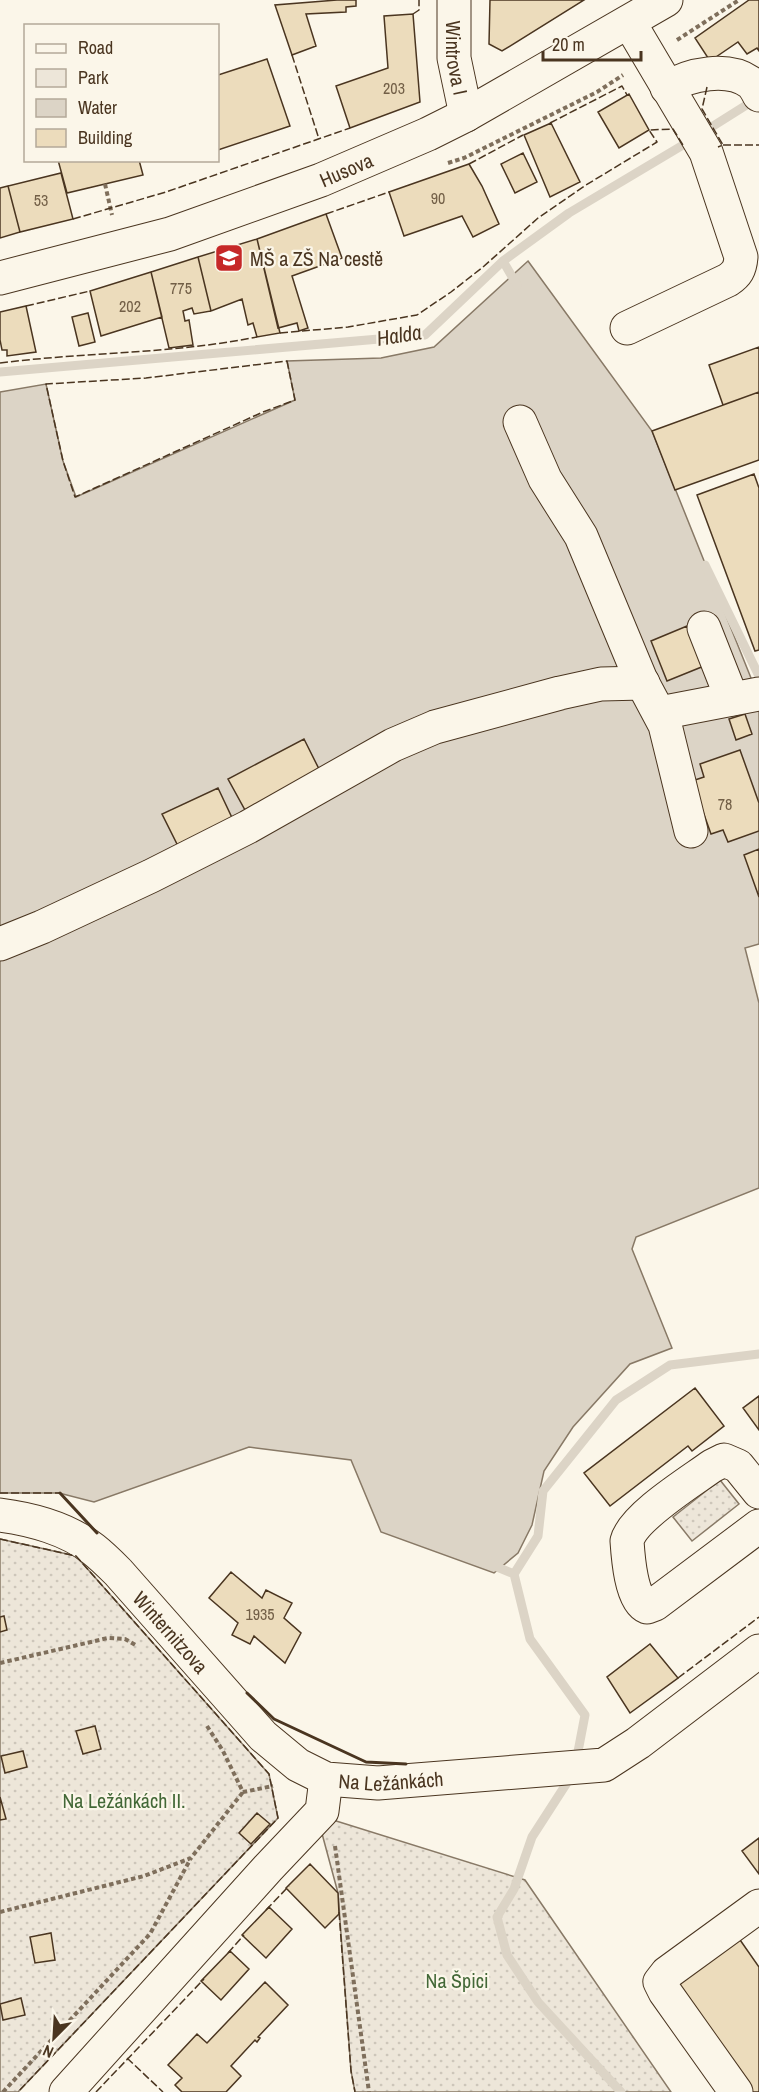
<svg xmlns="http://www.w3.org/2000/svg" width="759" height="2092" font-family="'Archivo Narrow',sans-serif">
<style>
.green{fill:url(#green-dots);stroke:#887966;stroke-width:1.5}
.water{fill:#dcd4c6;stroke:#887966;stroke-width:1.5}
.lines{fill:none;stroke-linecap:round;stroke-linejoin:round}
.stream{stroke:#dcd4c6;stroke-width:9}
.building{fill:#ecdcbc;stroke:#4a3520;stroke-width:1.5}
.minor-casing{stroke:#4a3520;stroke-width:35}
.path{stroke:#7f6f5c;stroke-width:4;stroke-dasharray:4.5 3;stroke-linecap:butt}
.minor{stroke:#fbf6e9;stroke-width:33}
.fence{stroke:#4a3520;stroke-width:1.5;stroke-dasharray:8 3;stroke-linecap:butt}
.wall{stroke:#4a3520;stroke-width:3}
.labels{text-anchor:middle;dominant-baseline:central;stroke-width:4.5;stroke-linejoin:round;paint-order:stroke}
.number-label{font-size:16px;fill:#725f47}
.street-label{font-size:20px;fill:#4a3520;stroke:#fbf6e9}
.poi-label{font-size:20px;fill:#4a3520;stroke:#fbf6e9;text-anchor:start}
.park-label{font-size:20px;fill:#436837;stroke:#fbf6e9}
.water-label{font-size:21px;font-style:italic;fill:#4a3520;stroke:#fbf6e9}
</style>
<defs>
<pattern id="green-dots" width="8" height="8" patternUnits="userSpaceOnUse" patternTransform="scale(1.5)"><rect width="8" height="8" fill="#ede6d9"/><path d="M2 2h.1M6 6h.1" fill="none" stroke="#cdc6ba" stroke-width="1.8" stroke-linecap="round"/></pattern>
</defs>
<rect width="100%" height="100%" fill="#fbf6e9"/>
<path class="green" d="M720 1480 739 1504 692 1541 673 1517Z
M0 1539 76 1556 269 1774 278 1818 18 2092H0Z
M317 1815 525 1880 671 2092H355L351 2071 338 1893Z"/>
<path class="water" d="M528 261 652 431 759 698V944L745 948 759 1003V1188L636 1237 632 1249 672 1348 630 1364 573 1427 544 1471 532 1525 518 1553 494 1573 381 1532 351 1460 249 1447 94 1502 59 1493H0V392L46 384 63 461 76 497 295 400 287 361 381 358 434 347Z"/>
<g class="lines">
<path class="stream" d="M503 261 517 285
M0 372 425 335 503 261 569 213 683 145 756 99
M705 565 759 676
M490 1564 514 1574 530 1639 585 1715 576 1762
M514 1574 538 1536 543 1491 616 1400 670 1365 759 1354
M572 1775 532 1837 514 1889 497 1917 507 1955 538 2002 621 2092"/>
</g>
<path class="building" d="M337 0H356V6L346 7V12L306 14 316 46 292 55 275 5Z
M490 0H584L502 51 489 44Z
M749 0H759V51L757 48 747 54 738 42 710 61 695 38Z
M413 14 420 102 350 128 336 86 388 68 384 16Z
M267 59 290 126 218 150V75Z
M629 94 649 130 619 148 598 112Z
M551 123 580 182 550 197 524 135Z
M523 153 537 182 515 193 501 164Z
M58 160H139L143 175 67 193Z
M469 164 482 186 499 224 473 237 462 216 404 236 389 192Z
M61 173 73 219 20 232 8 186Z
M8 186 20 232 0 238V188Z
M326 214 342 258 292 276 308 328 299 331 297 323 278 328 257 239Z
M257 239 280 333 257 337 253 323 248 325 242 299 211 311 198 257Z
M198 257 211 311 194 314 192 308 183 311 185 321 189 320 193 345 169 348 151 272Z
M151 272 162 317 101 336 90 291Z
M26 306 36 352 7 356V350H2L0 340V312Z
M88 313 95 342 79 346 72 317Z
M759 347V392L723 405 709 365Z
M759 392V460L675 490 652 431Z
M754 474 759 488V650L755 651 697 495Z
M687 626 704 666 667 681 651 641Z
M745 714 752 734 736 740 729 719Z
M304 739 320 771 245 810 228 779Z
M740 750 759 803V831L728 842 723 830 711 834 692 781 704 777 700 764Z
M218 788 234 822 179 848 162 814Z
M759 849V897L744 855Z
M695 1388 724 1426 692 1451 688 1446 610 1506 584 1473Z
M759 1396V1430L743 1408Z
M231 1572 262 1598 266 1590 292 1603 284 1618 301 1633 285 1663 254 1636 250 1644 232 1635 238 1623 209 1598Z
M4 1616 7 1630 0 1632V1617Z
M650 1644 678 1678 630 1713 607 1677Z
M95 1726 101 1749 83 1754 76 1731Z
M23 1751 27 1767 5 1773 1 1756Z
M0 1797 6 1819 0 1820Z
M257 1813 270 1824 251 1844 239 1833Z
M759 1838V1874L742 1851Z
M310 1864 338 1893 339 1914 325 1928 286 1888Z
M269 1907 292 1929 266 1958 242 1935Z
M51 1933 55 1960 35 1963 30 1937Z
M738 1937 759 1967V2092H750L673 1983Z
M230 1951 249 1969 221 2000 201 1981Z
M265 1982 288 2005 258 2037 260 2038 257 2042 255 2040 231 2066 241 2076 226 2092H182L175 2085 182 2078 168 2065 197 2034 207 2043Z
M21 1998 25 2015 3 2020 0 2004Z"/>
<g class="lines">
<g class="minor-casing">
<g id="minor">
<path id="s1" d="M454 0V58L466 115"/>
<path d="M667 88C689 74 728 66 751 83 754 86 757 91 759 95"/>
<path id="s2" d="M0 278 170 234 321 180 428 134 466 115 666 0"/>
<path d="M627 328 728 280C737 274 740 269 741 257L706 152 629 22"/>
<path d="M520 422 545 479 581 536 641 680 665 725 691 831"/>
<path d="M704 628 732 699"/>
<path d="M660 713 759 694"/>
<path d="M0 944 42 927 151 876 248 827 393 745 435 727 560 693 601 684 643 683"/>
<path d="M759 1492 738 1466 724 1460 712 1466C690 1482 633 1517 627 1541 628 1556 631 1601 647 1607L655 1604 759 1526"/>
<path id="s3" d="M0 1515C31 1519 68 1529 93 1549 102 1556 110 1564 118 1572L263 1736 298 1765 326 1779 378 1783 604 1765 638 1743 759 1651"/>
<path d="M66 2092 268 1868 322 1811 326 1779"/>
<path d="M736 2092 665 1992 660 1982 667 1973 759 1906"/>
</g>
</g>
<path class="path" d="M677 40 739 0
M448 163 464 158 597 92 623 75
M105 184 112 215
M0 1663 108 1638 125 1639 137 1646
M207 1726 223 1751 243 1792 273 1786
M335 1846 369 2092
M0 1912 144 1876 191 1858 243 1792
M3 2092 150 1934 191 1858"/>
<use href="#minor" class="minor"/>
<path class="fence" d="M413 14 419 10V0
M292 55 319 139
M707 87 702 109 723 145 718 147
M550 123 622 86 627 95
M723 145H759
M469 164 523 135
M326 214 389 192
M73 219 166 192 350 128
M26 306 90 291
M280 333 348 327 417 315 451 292 483 267 538 218 586 185 657 142 649 130 673 129 683 145
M287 361 295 400 263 412 75 497 63 461 46 384 146 378Z
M0 363C86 352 172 354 257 337
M0 1493H60
M0 1539 76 1556 269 1774 278 1818 18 2092
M678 1678 759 1617
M266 1910 289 1886
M339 1912 351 2071 355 2092
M228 1953 244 1935
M127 2058 163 2092
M96 2092 204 1979"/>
<path class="wall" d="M60 1493 97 1533
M247 1693 274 1719 366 1762 406 1764"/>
</g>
<defs>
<g id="school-square" transform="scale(1.5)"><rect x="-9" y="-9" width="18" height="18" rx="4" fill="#c62828" stroke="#fbf6e9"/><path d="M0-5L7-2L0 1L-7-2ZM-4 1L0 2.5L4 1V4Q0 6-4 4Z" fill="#fff"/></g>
</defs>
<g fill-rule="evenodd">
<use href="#school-square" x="229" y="258"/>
</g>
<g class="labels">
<g class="number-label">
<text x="394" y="88">203</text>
<text x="438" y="198">90</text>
<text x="41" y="200">53</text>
<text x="181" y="288">775</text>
<text x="130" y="306">202</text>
<text x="725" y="804">78</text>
<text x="260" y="1614">1935</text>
</g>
<g class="street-label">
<text stroke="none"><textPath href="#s1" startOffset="58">Wintrova I</textPath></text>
<text stroke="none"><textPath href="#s2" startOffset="363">Husova</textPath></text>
<text stroke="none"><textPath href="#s3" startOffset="214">Winternitzova</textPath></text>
<text stroke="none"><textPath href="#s3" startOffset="495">Na Ležánkách</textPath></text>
</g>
<g class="poi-label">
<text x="250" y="258">MŠ a ZŠ Na cestě</text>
</g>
<g class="park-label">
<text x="124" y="1800">Na Ležánkách II.</text>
<text x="457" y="1980">Na Špici</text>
</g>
<g class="water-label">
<text transform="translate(399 335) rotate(-9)">Halda</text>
</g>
</g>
<rect x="24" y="24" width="195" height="138" fill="#fbf6e9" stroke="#b4a999" stroke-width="1.5"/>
<rect x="36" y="44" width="30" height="9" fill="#fbf6e9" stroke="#b4a999" stroke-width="1.5"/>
<text x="78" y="54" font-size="18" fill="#4a3520">Road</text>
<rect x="36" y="69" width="30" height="18" fill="#ede6d9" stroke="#b4a999" stroke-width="1.5"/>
<text x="78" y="84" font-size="18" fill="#4a3520">Park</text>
<rect x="36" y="99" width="30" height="18" fill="#dcd4c6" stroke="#b4a999" stroke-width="1.5"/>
<text x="78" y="114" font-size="18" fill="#4a3520">Water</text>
<rect x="36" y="129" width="30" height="18" fill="#ecdcbc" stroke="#b4a999" stroke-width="1.5"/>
<text x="78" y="144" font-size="18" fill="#4a3520">Building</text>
<g transform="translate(54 2038) rotate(204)" stroke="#fbf6e9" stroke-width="4.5" paint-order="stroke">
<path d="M0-4.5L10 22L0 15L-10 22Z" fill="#4a3520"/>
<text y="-9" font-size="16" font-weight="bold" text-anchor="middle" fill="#4a3520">N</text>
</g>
<path d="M543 51v9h98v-9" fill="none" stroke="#4a3520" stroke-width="3"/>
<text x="552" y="51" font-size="18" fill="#4a3520" stroke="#fbf6e9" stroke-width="4.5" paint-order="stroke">20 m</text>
</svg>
